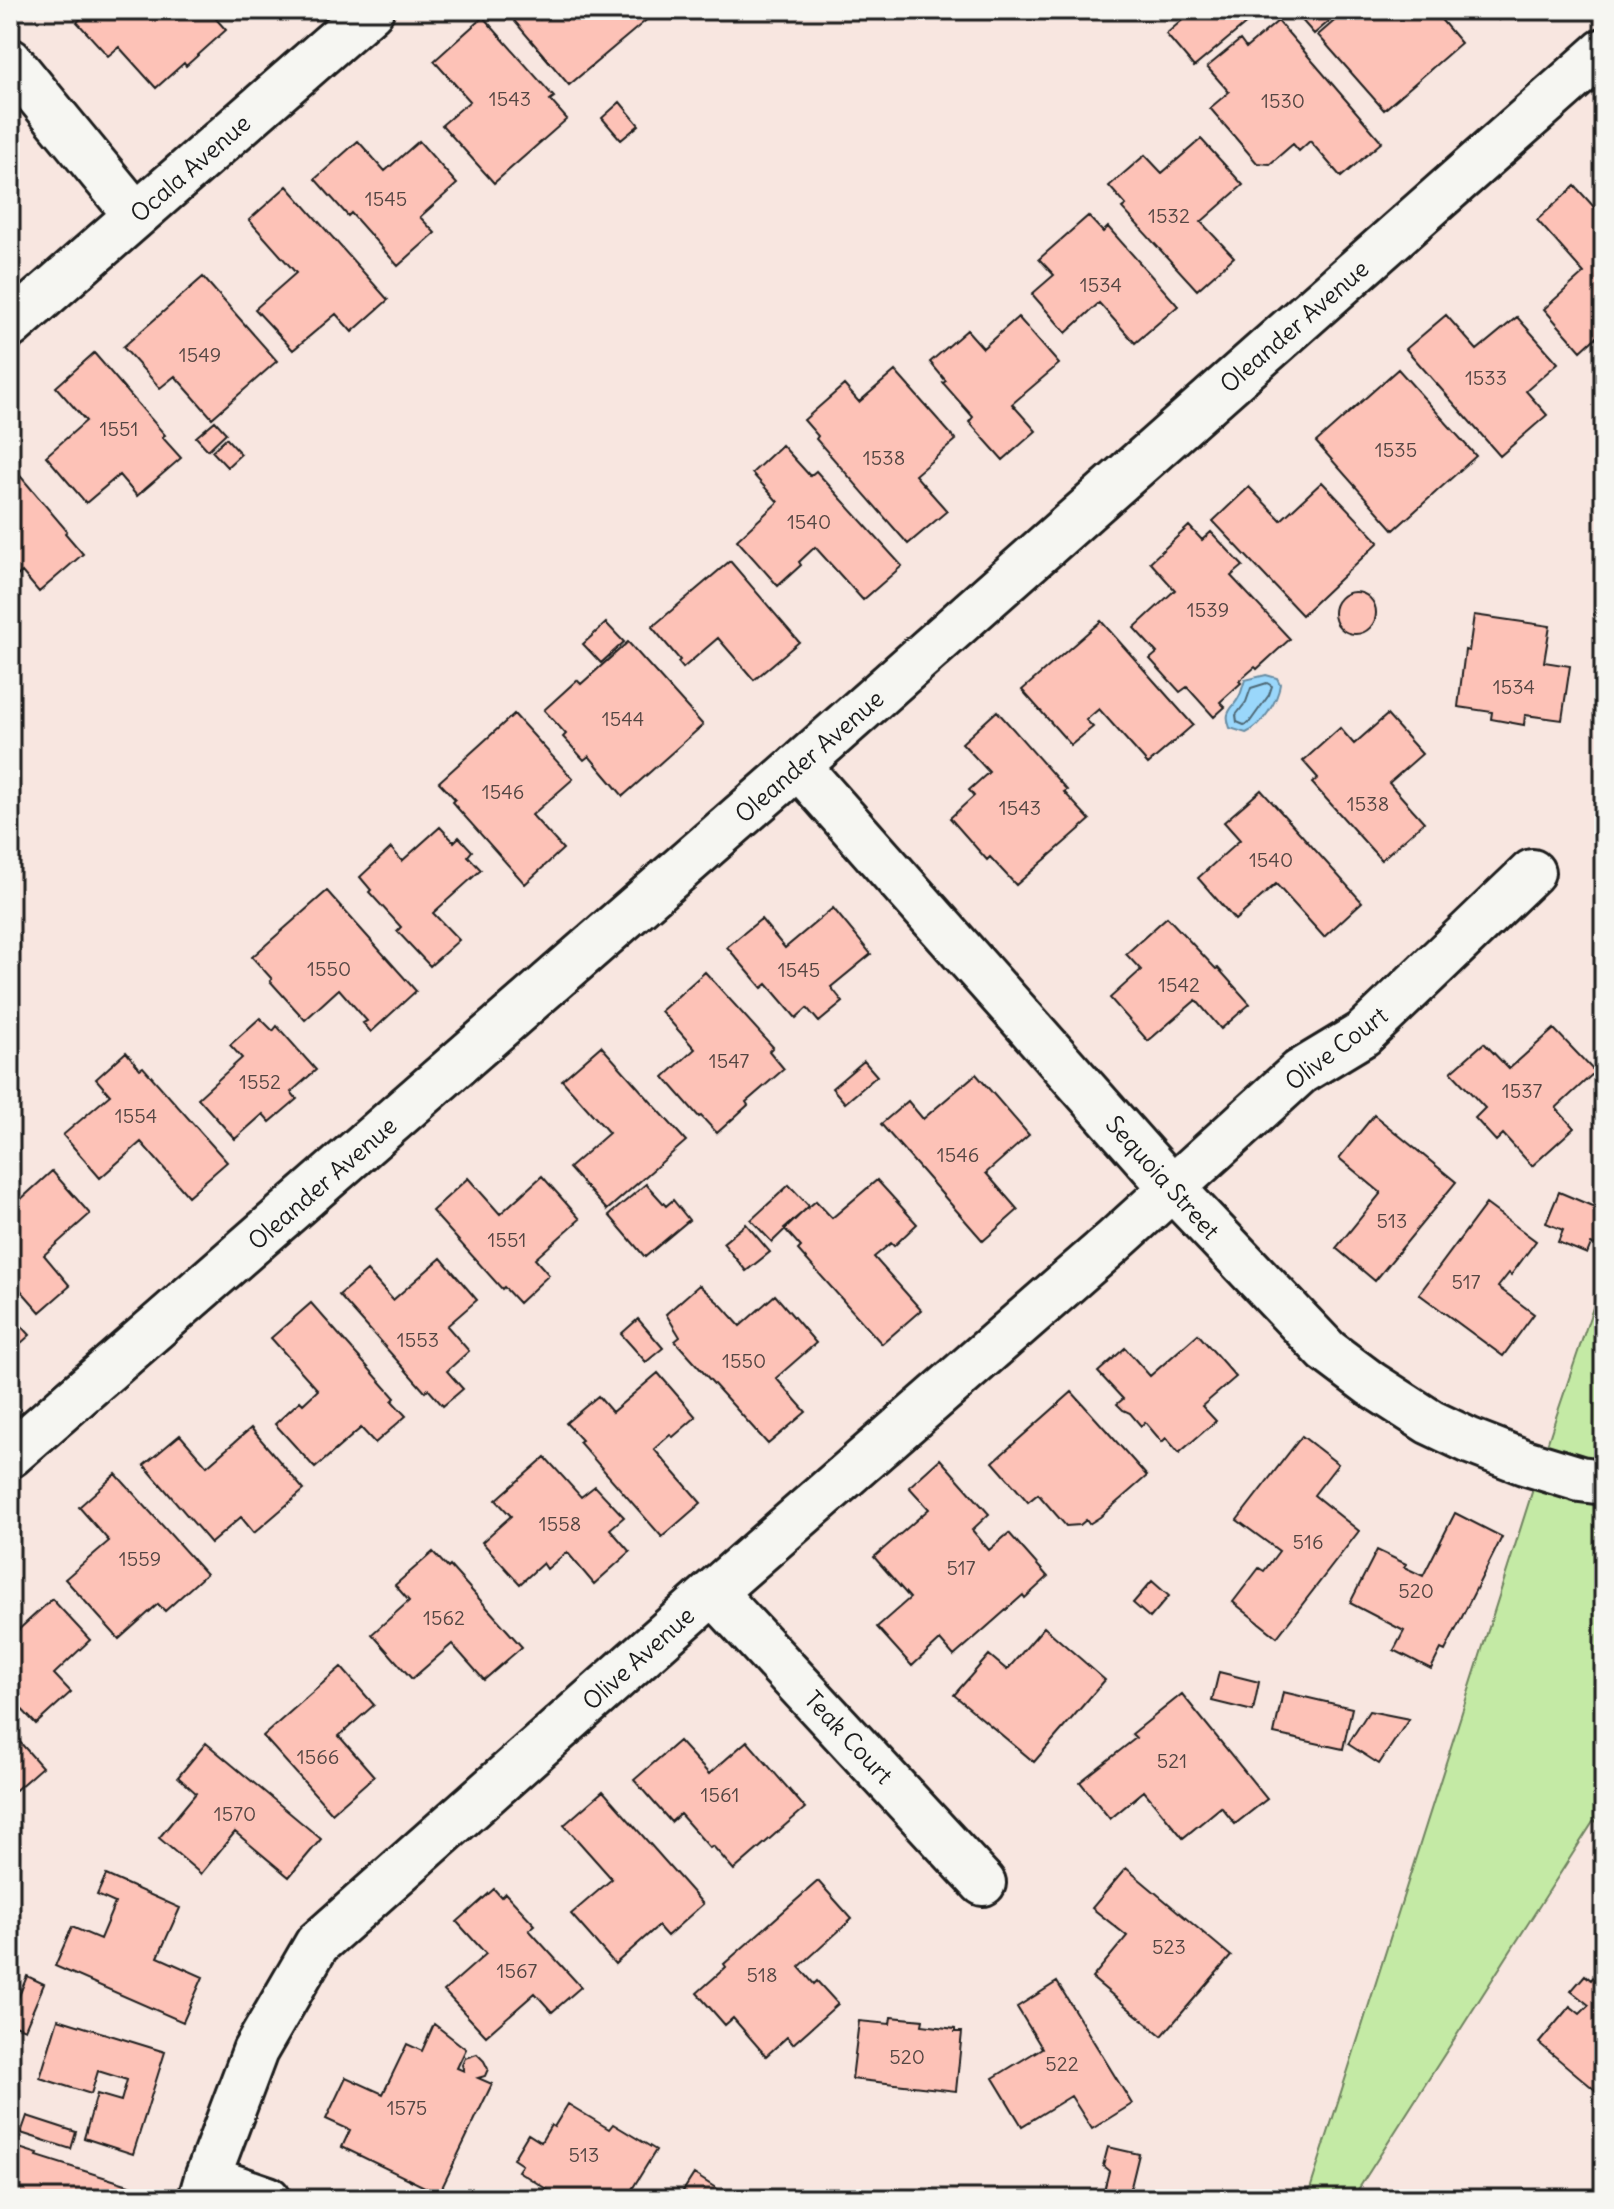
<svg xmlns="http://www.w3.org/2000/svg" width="1614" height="2209" font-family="Delius,sans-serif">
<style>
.green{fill:#c4eaa5;stroke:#708360;stroke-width:2}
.water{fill:#9ad7fb;stroke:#688ca2;stroke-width:2}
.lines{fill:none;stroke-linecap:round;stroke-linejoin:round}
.shore{stroke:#4e6775;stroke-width:2}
.building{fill:#fdc2b7;stroke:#1c1c1c;stroke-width:2}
.street-casing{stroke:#1c1c1c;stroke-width:50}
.secondary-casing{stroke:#1c1c1c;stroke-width:50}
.street{stroke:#f6f6f2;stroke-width:44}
.secondary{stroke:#f6f6f2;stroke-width:44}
.labels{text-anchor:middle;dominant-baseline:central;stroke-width:8;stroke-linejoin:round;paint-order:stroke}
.number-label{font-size:20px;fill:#544643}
.street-label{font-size:24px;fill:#1c1c1c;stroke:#f6f6f2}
</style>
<rect width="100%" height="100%" fill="#f8e6e0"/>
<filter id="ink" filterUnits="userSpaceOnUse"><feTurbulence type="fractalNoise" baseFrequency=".0125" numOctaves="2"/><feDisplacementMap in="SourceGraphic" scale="16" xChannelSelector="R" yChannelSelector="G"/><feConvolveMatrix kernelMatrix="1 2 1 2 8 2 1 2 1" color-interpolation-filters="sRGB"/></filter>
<g filter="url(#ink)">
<path class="green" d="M1604 1275V1820L1593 1822 1352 2199H1307L1555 1420Z"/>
<path class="water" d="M1266 675 1277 678 1280 684C1278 701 1262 726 1246 733L1230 728C1223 710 1233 710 1240 695 1242 690 1243 685 1245 680Z"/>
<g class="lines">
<path class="shore" d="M1267 683 1272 686 1269 695 1249 723 1244 725 1237 722 1236 715 1246 702 1251 688Z"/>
</g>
<path class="building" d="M91 10H208L226 30 186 66 184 63 156 88 119 47 108 56 77 22Z
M505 10H533L540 19 551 10H644L650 17 569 85Z
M1194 10H1248L1254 17 1194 67 1166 34Z
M1293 10H1338L1340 12 1314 34Z
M1347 10H1433L1461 43 1384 110 1318 35Z
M1488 10H1508L1499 20Z
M483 17 554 97 550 100 567 119 494 183 442 125 470 101 434 61Z
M1278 21 1382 142 1341 177 1310 141 1299 151 1293 144 1270 164 1257 163 1210 108 1229 92 1207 67 1240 40 1246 48Z
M620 102 639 125 621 140 602 118Z
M1201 139 1243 185 1201 222 1234 257 1197 290 1122 208 1126 205 1109 186 1145 155 1162 173Z
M358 141 385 171 419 141 457 184 420 217 435 233 398 266 351 213 348 216 315 179Z
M287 186 388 300 352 332 336 314 293 350 255 309 296 273 249 220Z
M1575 186 1604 218V330L1581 351 1544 309 1584 273 1537 220Z
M1088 216 1103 232 1108 227 1178 306 1135 343 1099 303 1066 333 1032 294 1054 275 1039 259Z
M203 277 277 361 212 418 175 376 160 388 123 347Z
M1446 315 1477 350 1517 317 1558 363 1526 391 1547 415 1500 456 1406 349Z
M1018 317 1059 364 1012 404 1036 431 1003 460 969 422 973 417 943 383 946 381 930 362 967 330 983 348Z
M94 353 165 435 162 437 181 458 137 496 119 475 86 503 46 456 86 421 56 387Z
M1398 369 1476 456 1394 530 1316 442Z
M895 371 956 440 915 475 947 511 908 544 816 439 818 436 804 420 844 385 859 402Z
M215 421 226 433 208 450 196 437Z
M226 438 241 454 227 467 212 451Z
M782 445 810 476 816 471 902 566 863 600 815 547 799 562 801 565 778 586 737 540 778 502 752 473Z
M10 464 67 531 65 533 83 554 39 592 22 572 10 582Z
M1322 482 1379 542 1302 615 1213 521 1249 487 1281 520Z
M1189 526 1202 540 1211 532 1243 566 1231 576 1290 639 1257 669 1255 667 1239 681 1241 683 1220 702 1225 707 1214 717 1187 687 1180 692 1150 659 1157 653 1134 628 1175 590 1150 562Z
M730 561 799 642 754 680 718 638 683 668 678 662 680 660 652 627Z
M1334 613a21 21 0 1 1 42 0a21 21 0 1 1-42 0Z
M1474 615 1550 626 1544 662 1570 666 1562 720 1525 715 1524 725 1491 719 1492 712 1458 707 1465 650 1469 651Z
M1101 621 1193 725 1148 764 1099 709 1086 720 1093 727 1071 745 1022 690Z
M606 623 624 642 601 663 583 644Z
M628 642 703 725 623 796 589 756 584 760 563 737 566 734 544 710 577 680 581 684Z
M1604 677V702L1599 701Z
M997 711 1067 790 1064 792 1090 820 1016 885 990 857 987 860 950 818 974 796 969 790 989 772 962 743Z
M514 714 573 779 532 815 563 849 525 884 452 802 455 799 439 782Z
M1387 715 1422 754 1389 783 1424 822 1381 860 1312 783 1318 778 1303 761 1340 728 1354 744Z
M1261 790 1362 902 1324 937 1276 884 1235 920 1198 878 1240 840 1224 822Z
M440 827 454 842 459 837 472 851 468 856 481 870 433 913 459 940 430 966 397 931 401 927 369 892 371 890 360 877 391 848 402 861Z
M327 891 416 991 371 1032 363 1023 367 1021 339 989 305 1020 270 981 272 979 252 957Z
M833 908 871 954 831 987 843 1002 819 1022 807 1008 796 1018 767 984 762 988 727 947 761 919 785 948Z
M1167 917 1216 969 1218 968 1250 1004 1221 1029 1196 1000 1148 1041 1110 998 1141 970 1126 954Z
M705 972 773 1047 769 1051 784 1069 746 1102 748 1105 717 1133 701 1116 699 1117 664 1077 695 1049 661 1011Z
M260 1018 273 1031 277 1026 316 1070 291 1092 297 1099 270 1122 263 1114 235 1139 198 1098 242 1058 230 1045Z
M1554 1029 1595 1072 1556 1108 1574 1128 1532 1166 1503 1134 1496 1141 1475 1118 1485 1108 1451 1072 1484 1043 1509 1069Z
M601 1046 686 1141 607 1210 569 1168 609 1133 562 1080Z
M126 1052 140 1069 143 1067 227 1162 188 1196 141 1142 100 1178 63 1135 110 1095 96 1079Z
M864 1061 877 1076 845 1103 832 1088Z
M976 1074 1029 1135 986 1173 1018 1210 983 1241 881 1124 908 1101 923 1119Z
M1374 1115 1456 1182 1375 1281 1336 1248 1381 1193 1339 1158Z
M52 1171 90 1214 44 1255 70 1286 40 1312 10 1278V1189L20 1200Z
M542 1176 580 1219 535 1259 549 1275 519 1303 504 1287 502 1289 432 1211 468 1178 500 1214Z
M877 1180 917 1224 894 1246 891 1243 874 1257 921 1310 882 1344 798 1250 801 1247 784 1228 816 1201 832 1218Z
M646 1184 666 1206 673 1200 689 1220 645 1257 609 1215Z
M789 1185 809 1206 772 1242 751 1220Z
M1559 1192 1604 1211V1229L1597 1245 1591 1244 1587 1254 1558 1242 1563 1230 1546 1223Z
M1486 1204 1536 1241 1511 1275 1509 1273 1498 1287 1534 1314 1503 1356 1419 1294Z
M746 1224 770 1252 746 1271 723 1243Z
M441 1258 477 1300 447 1326 469 1351 447 1371 463 1389 443 1406 428 1389 425 1392 339 1295 367 1271 393 1300Z
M699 1285 722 1306 740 1326 775 1295 816 1343 776 1378 806 1412 768 1444 675 1341 680 1337 666 1314Z
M311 1303 395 1398 392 1401 406 1416 375 1443 361 1428 315 1468 275 1424 300 1401 303 1404 318 1390 271 1338Z
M10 1313 30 1335 10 1353Z
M638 1319 663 1348 646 1362 621 1334Z
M1198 1334 1236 1377 1202 1406 1216 1421 1179 1453 1166 1438 1162 1442 1145 1422 1141 1426 1130 1413 1123 1410 1117 1404 1123 1399 1098 1372 1125 1348 1150 1376Z
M658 1373 696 1417 673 1437 670 1435 654 1449 701 1503 662 1537 579 1442 582 1440 566 1423 598 1396 612 1412Z
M1072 1392 1147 1476 1100 1517 1089 1524 1086 1520 1080 1525 1066 1526 1038 1494 1028 1502 993 1462Z
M251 1428 304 1490 254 1533 241 1517 211 1543 144 1465 180 1435 207 1466Z
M1302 1436 1338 1464 1314 1495 1359 1531 1277 1637 1233 1602 1259 1568 1264 1571 1279 1551 1237 1520Z
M545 1457 581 1497 595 1486 624 1517 610 1529 630 1552 594 1584 567 1552 547 1569 543 1563 520 1584 482 1542 511 1516 496 1500Z
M940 1459 989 1514 972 1530 989 1550 1009 1533 1048 1577 1025 1598 1023 1595 954 1656 940 1640 912 1666 877 1627 910 1598 874 1557 929 1509 909 1487Z
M116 1474 206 1574 165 1611 158 1604 119 1639 65 1579 109 1541 79 1507Z
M1455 1513 1502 1537 1445 1651 1441 1649 1431 1669 1394 1650 1404 1631 1350 1603 1377 1550 1406 1564 1404 1567 1423 1576Z
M433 1552 448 1568 450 1566 522 1647 484 1680 452 1644 412 1679 372 1634 409 1601 395 1585Z
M1152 1581 1169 1596 1150 1618 1133 1603Z
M52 1599 90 1640 54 1674 71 1692 36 1724 10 1697V1626L16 1632Z
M1044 1627 1105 1680 1034 1762 954 1695 989 1655 1007 1670Z
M341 1667 374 1705 339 1736 374 1776 332 1813 263 1736Z
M1219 1672 1259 1682 1253 1711 1212 1701Z
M1283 1692 1352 1708 1343 1749 1274 1734Z
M1182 1694 1267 1799 1235 1824 1221 1807 1183 1838 1144 1791 1110 1819 1080 1782 1136 1738 1132 1734Z
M1369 1711 1409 1719 1379 1764 1348 1744Z
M10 1731 42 1767 10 1795Z
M679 1741 709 1774 747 1741 805 1808 734 1870 713 1846 710 1848 680 1814 671 1822 634 1780Z
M206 1743 321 1839 289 1877 235 1832 201 1874 159 1838 196 1793 178 1777Z
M603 1791 703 1904 667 1936 658 1926 615 1964 571 1914 612 1879 564 1825Z
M1126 1868 1231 1956 1162 2036 1092 1978 1127 1936 1092 1908Z
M106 1875 180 1908 158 1957 203 1977 183 2022 55 1966 72 1927 100 1939 115 1903 97 1895Z
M818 1881 852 1919 799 1967 814 1984 817 1981 838 2004 793 2044 787 2037 766 2056 733 2018 725 2025 697 1993 726 1967 724 1964Z
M494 1889 501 1897 505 1893 535 1925 529 1930 581 1987 552 2012 535 1993 486 2036 444 1991 486 1954 457 1922Z
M1604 1964V2092L1601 2095 1539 2043 1570 2006 1580 2014 1589 2005 1571 1991 1585 1975 1591 1980Z
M27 1976 44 1984 25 2029 10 2023V2018Z
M1057 1982 1132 2104 1092 2129 1071 2096 1022 2126 993 2078 1042 2048 1017 2007Z
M891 2017 923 2020 922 2025 955 2029V2032H962L956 2091 852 2079 859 2021 890 2024Z
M58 2019 165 2052 133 2154 84 2138 97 2094 121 2101 127 2080 98 2071 91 2094 40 2078Z
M434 2024 466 2049 457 2068 464 2071 462 2065 465 2058 477 2054 484 2061 488 2069 485 2076 478 2078 492 2084 439 2194 342 2147 350 2130 326 2119 346 2077 383 2094 407 2044 422 2051Z
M568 2104 609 2129 613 2124 656 2150 626 2199H547L551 2192 518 2171 522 2165 513 2159 528 2134 541 2142 551 2125 554 2127Z
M27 2116 76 2132 71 2149 21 2133Z
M10 2145 38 2154 37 2156 135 2187 131 2199H20L22 2194 15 2192 14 2196 10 2194Z
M1108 2147 1139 2154 1128 2199 1103 2195 1109 2171 1103 2166Z
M694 2174 733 2199H678Z"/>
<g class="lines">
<g class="street-casing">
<path id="street" d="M10 61 136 215
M10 326 371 10
M798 766 1173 1189 1327 1351 1371 1384 1430 1422 1470 1441 1524 1462 1580 1479 1604 1482
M713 1592 983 1883
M207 2178 268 2199
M201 2199 207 2178 255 2051 317 1944 713 1592 1113 1242 1300 1072 1363 1034 1532 872"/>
</g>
<g class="secondary-casing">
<path id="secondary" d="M10 1455 798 766 1604 51"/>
</g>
<use href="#street" class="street"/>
<use href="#secondary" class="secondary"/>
</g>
</g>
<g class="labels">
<g class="number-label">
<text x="510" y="98">1543</text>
<text x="1283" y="100">1530</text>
<text x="386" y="198">1545</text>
<text x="1169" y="215">1532</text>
<text x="1101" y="284">1534</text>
<text x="200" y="354">1549</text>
<text x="1486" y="377">1533</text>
<text x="119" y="428">1551</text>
<text x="1396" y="449">1535</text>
<text x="884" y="457">1538</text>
<text x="809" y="521">1540</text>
<text x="1208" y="609">1539</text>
<text x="1514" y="686">1534</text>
<text x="623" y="718">1544</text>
<text x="503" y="791">1546</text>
<text x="1368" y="803">1538</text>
<text x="1020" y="807">1543</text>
<text x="1271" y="859">1540</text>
<text x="329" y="968">1550</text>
<text x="799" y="969">1545</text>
<text x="1179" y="984">1542</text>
<text x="729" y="1060">1547</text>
<text x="260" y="1081">1552</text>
<text x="1522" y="1090">1537</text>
<text x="136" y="1115">1554</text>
<text x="958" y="1154">1546</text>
<text x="1392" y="1220">513</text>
<text x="507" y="1239">1551</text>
<text x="1466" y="1281">517</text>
<text x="418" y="1339">1553</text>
<text x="744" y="1360">1550</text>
<text x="560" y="1523">1558</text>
<text x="1308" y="1541">516</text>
<text x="140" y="1558">1559</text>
<text x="961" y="1567">517</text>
<text x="1416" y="1590">520</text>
<text x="444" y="1617">1562</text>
<text x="318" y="1756">1566</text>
<text x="1172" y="1760">521</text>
<text x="720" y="1794">1561</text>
<text x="235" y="1813">1570</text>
<text x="1169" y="1946">523</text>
<text x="517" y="1970">1567</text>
<text x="762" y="1974">518</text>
<text x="907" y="2056">520</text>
<text x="1062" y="2063">522</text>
<text x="407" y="2107">1575</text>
<text x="584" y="2154">513</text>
</g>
<g class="street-label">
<text transform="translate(190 168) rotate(-41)">Ocala Avenue</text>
<text transform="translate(1294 326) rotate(-41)">Oleander Avenue</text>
<text transform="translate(809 756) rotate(-41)">Oleander Avenue</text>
<text transform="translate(1336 1048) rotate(-37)">Olive Court</text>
<text transform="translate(1163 1177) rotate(48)">Sequoia Street</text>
<text transform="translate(322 1183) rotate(-41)">Oleander Avenue</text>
<text transform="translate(638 1658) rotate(-42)">Olive Avenue</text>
<text transform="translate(849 1737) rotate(47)">Teak Court</text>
</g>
</g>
<rect width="1614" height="2209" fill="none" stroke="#f6f6f2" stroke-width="40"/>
<rect x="20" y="20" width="1574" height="2169" fill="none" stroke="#1c1c1c" stroke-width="3" filter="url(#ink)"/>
</svg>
